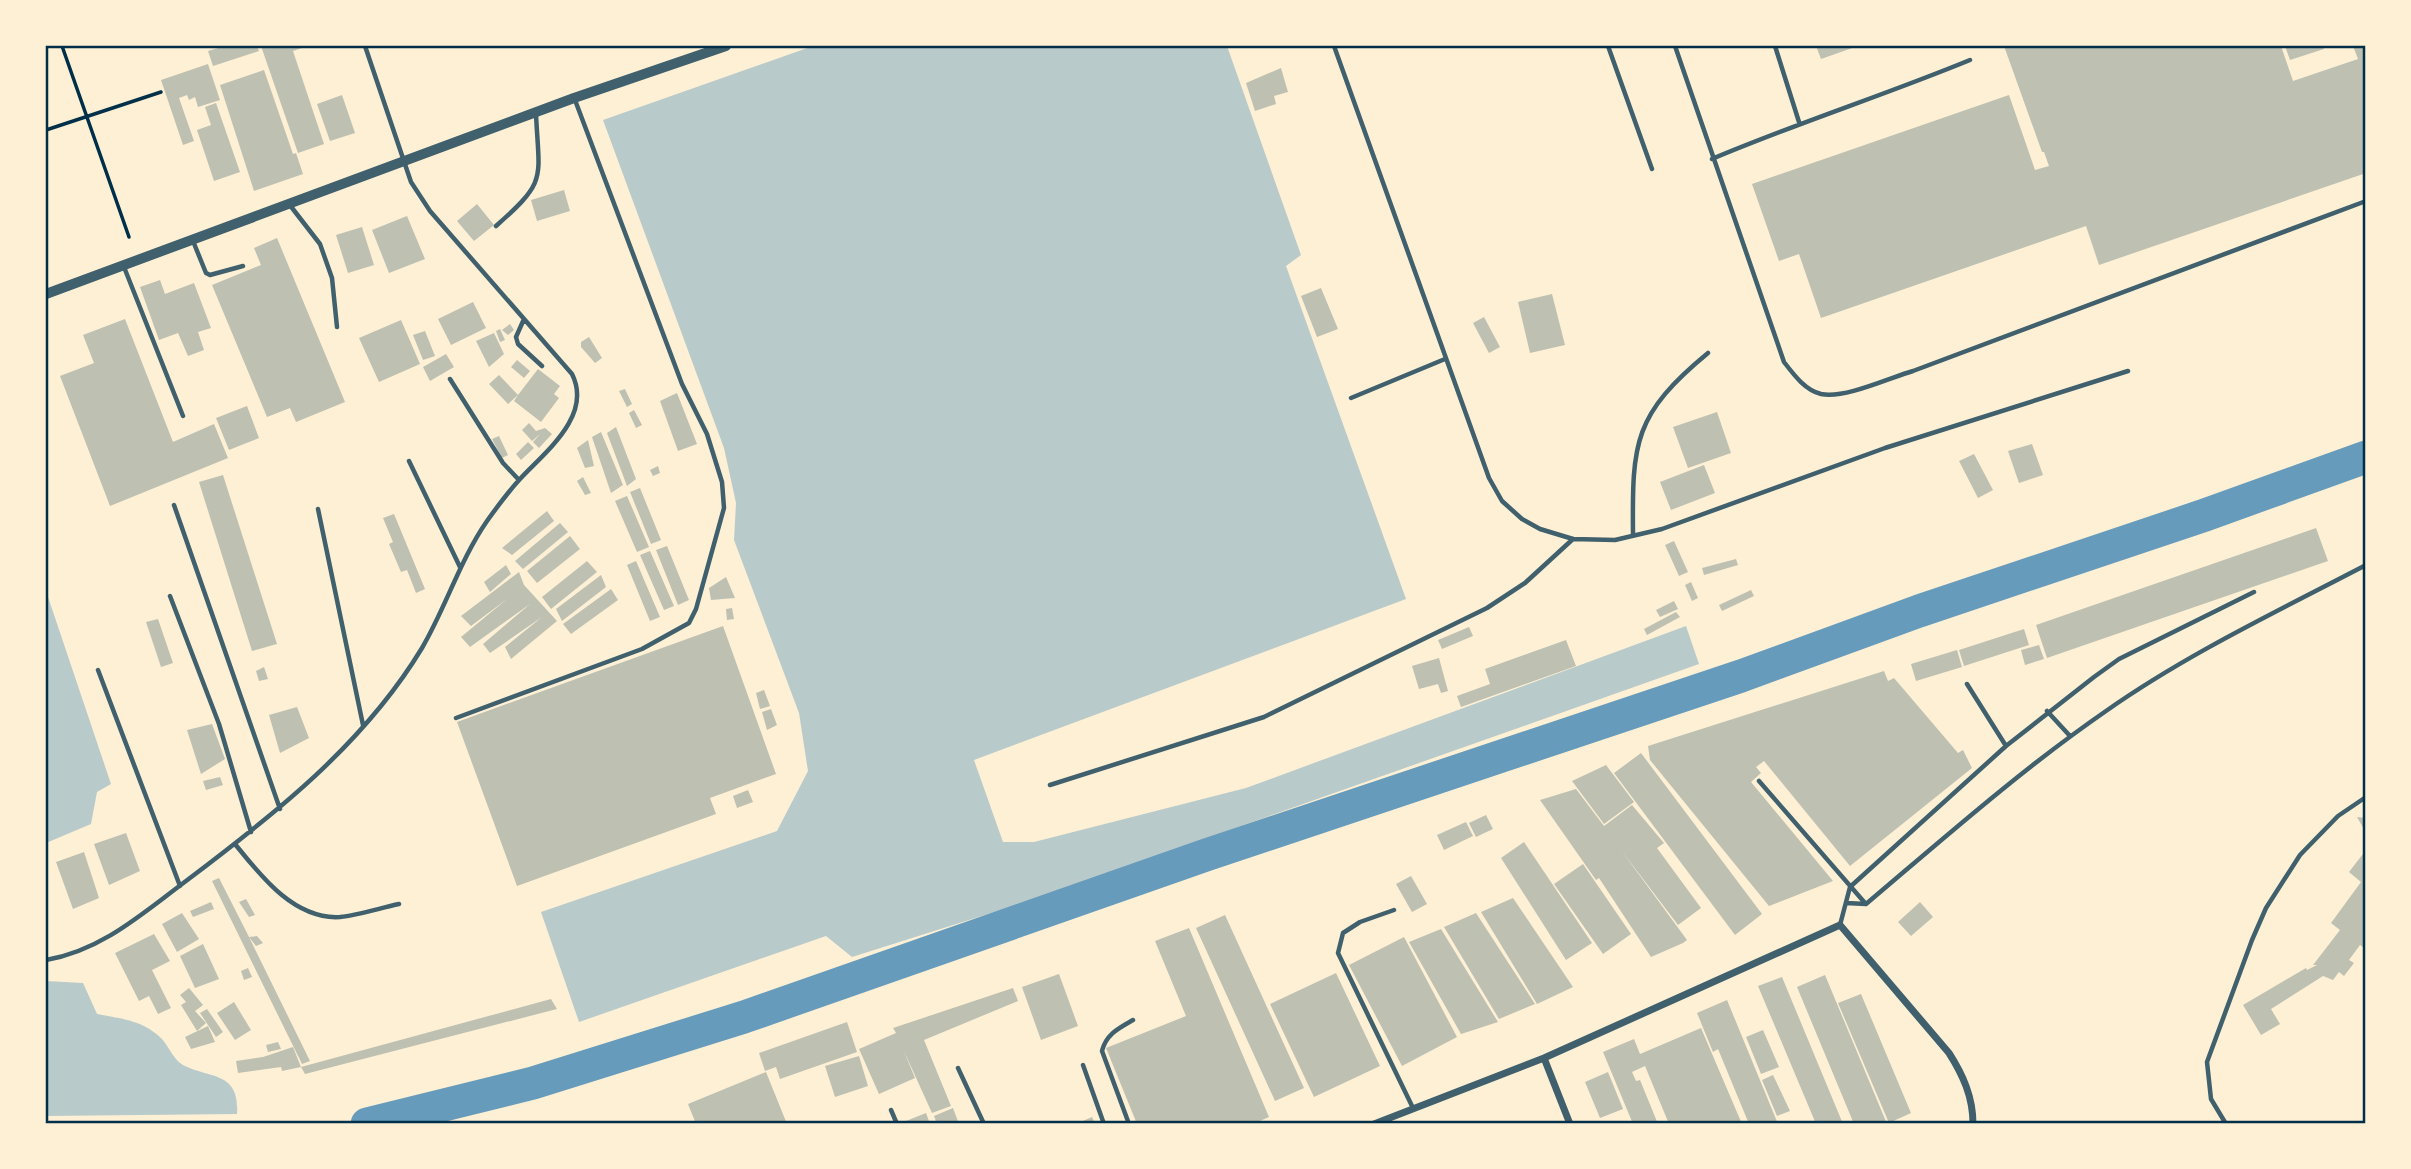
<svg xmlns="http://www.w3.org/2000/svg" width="2411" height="1169" font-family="'Times New Roman',serif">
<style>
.green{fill:#b9caca}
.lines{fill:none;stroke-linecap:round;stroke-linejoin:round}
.river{stroke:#669bbc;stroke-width:33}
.building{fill:#bec0b2}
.path{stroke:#003049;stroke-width:3.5}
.service{stroke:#3f606c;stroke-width:4.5}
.minor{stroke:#3f606c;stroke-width:7}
.tertiary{stroke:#3f606c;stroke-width:10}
.neatline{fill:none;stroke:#003049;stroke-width:2.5}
</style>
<rect width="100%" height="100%" fill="#fdf0d5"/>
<path class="green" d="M813 46H1227L1301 255 1286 266 1406 599 974 760 1003 842H1034L1246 788 1686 626 1699 664 1026 902 852 957 826 936 579 1022 541 912 777 831 808 771 799 713 734 540 736 503 724 448 603 120Z
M46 591 111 784 97 792 91 824 46 843Z
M46 981 83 983 97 1014C122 1019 143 1020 162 1039 169 1047 174 1060 183 1065 210 1079 240 1071 237 1114L46 1116Z"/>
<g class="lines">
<path class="river" d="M367 1124 533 1083 744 1017 1206 855 1741 676 1919 611 2205 515 2366 457"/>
</g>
<path class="building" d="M225 46H257L259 51 213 66 208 51Z
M261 46H301L302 48 293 51 324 144 298 153Z
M1816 46H1858L1821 59Z
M2004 46H2281L2293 81 2358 59 2353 46H2366V173L2099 265 2086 226 1821 318 1799 254 1779 261 1752 184 2009 95 2035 170 2049 166 2044 152H2042Z
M2285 46H2323L2324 49 2290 60Z
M208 64 220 100 198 107 195 97 189 100 187 95 179 98 194 141 183 145 161 80Z
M1281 68 1288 92 1274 96 1276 104 1255 111 1246 83Z
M264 70 293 154 296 153 303 174 254 191 220 85Z
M342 95 355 133 330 141 317 104Z
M216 103 240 172 214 181 197 130 211 125 205 107Z
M564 190 570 211 537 221 531 200Z
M477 204 494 225 474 241 457 221Z
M407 216 425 259 389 273 372 230Z
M362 227 374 265 348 273 336 235Z
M277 238 345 402 296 422 290 408 267 417 212 285 261 265 254 248Z
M160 280 165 294 194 283 211 328 198 332 204 350 188 356 178 333 159 340 140 287Z
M1321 288 1338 329 1317 337 1301 296Z
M1552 294 1565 345 1530 353 1518 302Z
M473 302 486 328 451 345 438 319Z
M1484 317 1500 347 1489 353 1473 323Z
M125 319 173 442 214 424 228 458 110 506 60 376 94 363 83 335Z
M401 320 420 364 379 382 359 338Z
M510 324 514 330 508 335 502 330Z
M500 329 505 340 500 342 496 331Z
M425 331 435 356 423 360 413 335Z
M494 333 504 354 489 367 476 341Z
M589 337 602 358 595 363 581 347V342Z
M446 354 454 367 430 381 423 367Z
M517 360 530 371 524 378 511 367Z
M538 369 560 386 554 394 559 398 541 422 514 401 518 395 508 404 489 384 499 375 518 395Z
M625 389 632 404 627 407 619 391Z
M677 393 697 444 678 451 660 401Z
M247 406 259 438 229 450 216 418Z
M634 410 642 425 636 428 629 413Z
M1717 412 1731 453 1688 468 1673 427Z
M529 423 536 431 545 428 552 434 539 448 533 442 540 434 532 441 522 430Z
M616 427 636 479 627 486 607 433Z
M601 432 623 485 611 493 592 437Z
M499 436 508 455 502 458 492 439Z
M588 440 594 466 585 468 577 448Z
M528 442 534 448 521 460 516 454Z
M2032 444 2043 475 2019 483 2008 451Z
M1974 454 1993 490 1978 498 1959 461Z
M1704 465 1715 493 1671 510 1660 482Z
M658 466 660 473 653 476 650 470Z
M223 475 277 644 252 651 199 482Z
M583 477 591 493 585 495 577 481Z
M640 488 661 540 651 544 630 492Z
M627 496 649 547 637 552 615 501Z
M547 511 554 521 512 555 502 548Z
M394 514 425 589 416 593 407 570 401 572 389 544 393 542 383 518Z
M560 523 568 532 523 569 515 561Z
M2316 528 2328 561 2047 658 2036 625Z
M570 536 580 549 537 583 527 571Z
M1674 541 1688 572 1679 576 1665 545Z
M667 546 689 600 678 605 656 550Z
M650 551 674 606 664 610 640 555Z
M1736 559 1738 565 1704 575 1702 568Z
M587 561 597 572 551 609 542 597Z
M636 561 660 617 650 621 627 565Z
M506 565 511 574 490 592 484 582Z
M519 572 524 585 557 621 511 659 505 647 542 617 490 653 483 644 530 604 470 647 461 637 507 599 471 626 461 616Z
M601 575 606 587 562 621 556 609Z
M726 577 735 598 711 600 709 588Z
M1691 582 1698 598 1692 601 1685 585Z
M611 589 618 600 571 634 563 624Z
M1751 590 1754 596 1722 611 1719 605Z
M1674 601 1678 609 1660 617 1656 610Z
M732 608 734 619 727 620 726 609Z
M1676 612 1680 617 1647 635 1644 629Z
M158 619 173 663 161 667 146 622Z
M723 626 776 774 710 798 716 814 517 886 457 722Z
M1469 627 1473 636 1442 649 1438 640Z
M2024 629 2029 645 1964 666 1959 650Z
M1566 640 1576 666 1461 707 1457 696 1490 684 1485 669Z
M2039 645 2044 659 2025 665 2021 650Z
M1957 650 1962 667 1916 681 1911 664Z
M1439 658 1448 691 1441 693 1438 684 1419 689 1412 666Z
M264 667 268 679 259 681 256 671Z
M1884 671 1888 681 1894 678 1958 753 1963 750 1972 768 1850 866 1764 761 1756 767 1761 773 1751 782 1833 881 1769 906 1650 760 1648 746Z
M764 690 770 706 760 709 756 693Z
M297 707 309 738 280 753 269 715Z
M771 709 777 725 767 730 762 712Z
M212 724 225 759 201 774 187 730Z
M1641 753 1762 914 1735 935 1614 773Z
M1606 765 1634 802 1604 824 1572 781Z
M220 777 223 785 206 790 203 781Z
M1576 789 1604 826 1632 805 1664 843 1657 848 1701 908 1678 925 1621 850 1687 940 1683 943 1651 957 1599 878 1596 880 1540 800Z
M748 790 753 802 737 808 733 796Z
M1486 815 1493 829 1476 837 1469 823Z
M2357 817 2366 818V833Z
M1466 822 1473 836 1444 850 1437 835Z
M126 833 140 871 109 885 94 844Z
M1524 842 1592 943 1566 960 1501 858Z
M2366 850V949L2360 945 2349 960 2354 963 2344 976 2339 972 2333 980 2323 976 2271 1009 2280 1024 2261 1035 2243 1005 2306 968 2307 970 2317 965H2313L2340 930 2331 923 2361 882 2349 872Z
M84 852 99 898 73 909 56 862Z
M1583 864 1631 934 1603 954 1554 884Z
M1411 876 1427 904 1412 912 1396 884Z
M219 878 247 933 310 1061 302 1064 212 881Z
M1513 898 1573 987 1537 1004 1481 912Z
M246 899 255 915 249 917 239 902Z
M211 902 214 909 193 917 190 911Z
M1920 902 1933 917 1911 936 1898 922Z
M182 913 199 939 177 952 162 924Z
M1476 913 1535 1004 1499 1019 1444 927Z
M1225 915 1304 1088 1275 1101 1196 928Z
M1189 928 1269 1117 1253 1124H1232L1230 1121 1223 1124H1137L1106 1048 1186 1016 1155 941Z
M1441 929 1498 1022 1461 1034 1409 942Z
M154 934 170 961 152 970 171 1008 158 1014 149 996 139 1001 115 953Z
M257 936 263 943 256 946 249 937Z
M1404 937 1457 1037 1402 1066 1349 965Z
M203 944 219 979 195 988 180 956Z
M248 968 252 977 244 980 241 971Z
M1336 973 1380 1066 1314 1097 1270 1004Z
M1059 974 1078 1026 1041 1040 1022 987Z
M1825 975 1887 1124H1854L1797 987Z
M1782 977 1843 1124H1816L1758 986Z
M189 988 203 1005 195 1011 206 1023 197 1031 181 1005 186 1002 180 995Z
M1013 988 1018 1001 924 1040 951 1106 932 1113 903 1049 915 1078 879 1094 859 1049 896 1033 893 1028Z
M1861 994 1911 1113 1889 1123 1838 1003Z
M551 999 557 1009 305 1074 301 1067Z
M1727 1000 1778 1124H1749L1718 1049 1713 1052 1697 1013Z
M234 1002 251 1030 235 1040 217 1013Z
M207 1009 223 1032 216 1037 200 1013Z
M847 1022 857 1052 780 1079 776 1067 765 1071 759 1053Z
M208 1026 215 1042 191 1049 185 1037Z
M1701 1028 1742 1124H1669L1645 1066 1632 1072 1636 1081 1640 1080 1658 1124H1633L1603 1052 1634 1039 1640 1054Z
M1763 1030 1779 1067 1761 1074 1746 1037Z
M278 1042 281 1049 268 1052 266 1045Z
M293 1047 301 1067 282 1071 281 1067 238 1073 236 1061 263 1057Z
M859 1056 868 1086 835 1097 825 1066Z
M766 1072 787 1124H696L688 1104Z
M1608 1072 1623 1109 1600 1118 1585 1082Z
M1773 1075 1790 1111 1777 1116 1762 1080Z
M953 1108 959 1124H937L934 1116Z
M926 1113 930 1124H907L906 1121Z
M1092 1117 1095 1124H1076Z"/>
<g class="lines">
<path class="path" d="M62 46 129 237
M46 130 161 92"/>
<path class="service" d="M1334 46 1489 478 1502 501 1522 519 1540 529 1573 539 1615 540 1662 529 1885 448 2128 371
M1608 46 1652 169
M1675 46 1784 362C1794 375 1805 390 1821 394 1845 399 1889 378 1913 371L2366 201
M1775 46 1799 122
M1712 159C1797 123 1885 95 1970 60
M289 204 320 244 332 278 337 327
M496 226C548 180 539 180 536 114
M193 241 206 273 210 275 243 266
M124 267 183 416
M524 319 516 337 518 344 542 366
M450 379 503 463 519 480
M1351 398 1445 359
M409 461 460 567
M174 505 280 809
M318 509 363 725
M1633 534C1632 442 1634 414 1708 353
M170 596 219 724 251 832
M98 670 180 886
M1967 684 2006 746
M2047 711 2070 736
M456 718 642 649 689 623 696 609 724 508 722 482 707 434 682 384 575 100
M1759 781 1865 903
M1050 785 1264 717 1487 608 1525 583 1573 539
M235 844C260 875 294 920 340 917 359 915 380 908 399 904
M1846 903 1866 904C1944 838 2022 769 2106 711 2187 654 2278 611 2366 565
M1394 910 1360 922 1343 933 1338 953 1412 1106
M1840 925 1850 887 2006 746 2094 677 2119 659 2254 592
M46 960C101 951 143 913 186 881 275 814 364 744 422 648 446 607 460 560 487 521 497 507 508 492 520 479 545 452 593 416 572 374L430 211 411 182 365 46
M1083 1065 1104 1124
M958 1068 984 1124
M891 1110 897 1124
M1129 1124 1102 1051C1106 1034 1119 1028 1133 1020
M2226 1124 2211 1099 2207 1062 2252 940 2266 908 2300 855 2338 816 2366 797"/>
<path class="minor" d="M1544 1058 1570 1124
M1374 1124 1544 1058 1840 925 1949 1053C1963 1075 1973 1097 1973 1124"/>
<path class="tertiary" d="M46 294 574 98 726 46"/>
</g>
<rect width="2411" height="1169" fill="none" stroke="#fdf0d5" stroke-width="94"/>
<rect x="47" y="47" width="2317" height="1075" class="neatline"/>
</svg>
